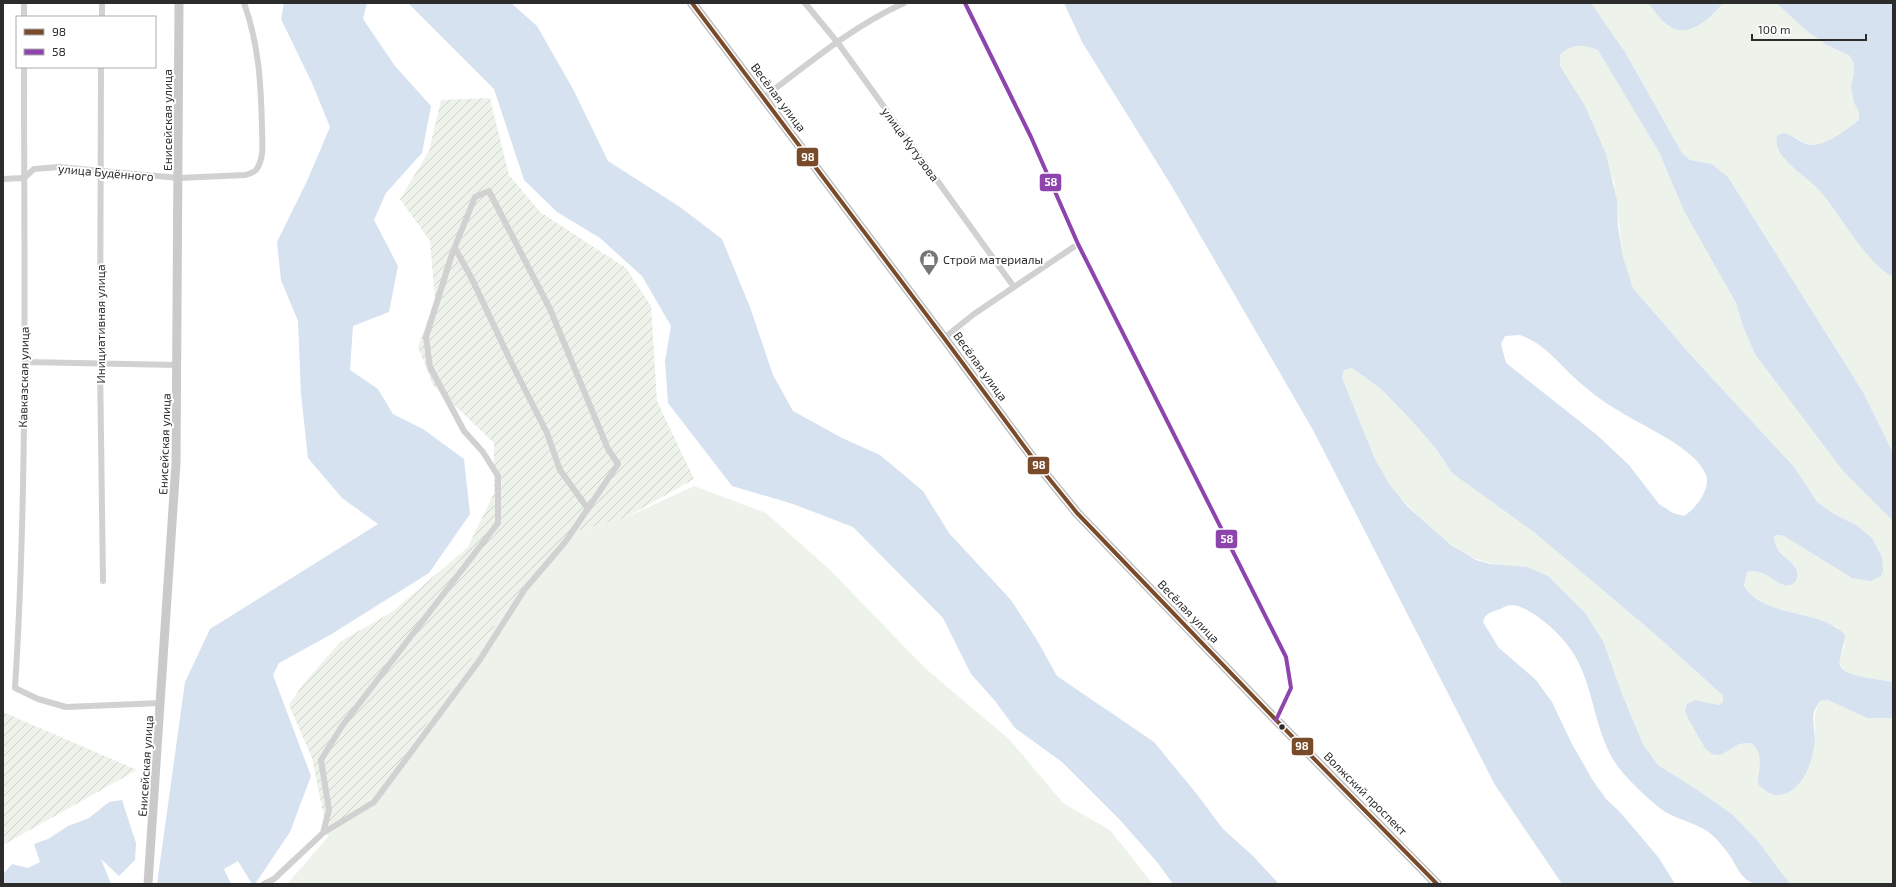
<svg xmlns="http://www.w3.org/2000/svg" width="1896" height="887" font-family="'Exo 2',sans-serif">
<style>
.green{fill:#edf3ea}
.garden{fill:url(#garden-furrows)}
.water{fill:#d6e2f0;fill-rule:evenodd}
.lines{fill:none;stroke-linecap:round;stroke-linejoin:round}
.street{stroke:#d1d1d1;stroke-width:6}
.secondary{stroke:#cacaca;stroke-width:9}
.primary{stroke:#c4c4c4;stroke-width:10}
.bus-1-casing{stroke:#fff;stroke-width:7}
.bus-2-casing{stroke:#fff;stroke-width:7}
.bus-1{stroke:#7a4b2a;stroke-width:4}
.bus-2{stroke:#8e44ad;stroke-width:4}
.bus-dot{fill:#2c2c2c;stroke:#fff;stroke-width:1.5}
.labels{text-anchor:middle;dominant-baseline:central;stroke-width:4;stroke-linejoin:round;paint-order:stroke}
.street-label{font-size:12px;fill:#2c2c2c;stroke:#fff}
.poi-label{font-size:12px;fill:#2c2c2c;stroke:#fff;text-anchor:start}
.line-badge{stroke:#fff;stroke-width:1.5}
.badge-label{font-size:11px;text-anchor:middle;font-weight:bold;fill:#fff}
</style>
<defs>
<pattern id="garden-furrows" width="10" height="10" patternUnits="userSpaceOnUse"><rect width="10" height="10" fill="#edf3ea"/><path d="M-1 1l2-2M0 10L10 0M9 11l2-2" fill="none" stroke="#cbd0c9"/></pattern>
</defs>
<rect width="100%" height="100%" fill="#fff"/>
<path class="green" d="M1591 3H1648L1669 27 1694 28 1714 14 1723 3H1776L1808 32 1827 45 1850 56 1854 64V72L1851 87 1854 103 1859 112V120C1849 128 1828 143 1816 145 1808 146 1801 141 1796 137L1784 159C1796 169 1809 179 1820 191 1839 213 1869 265 1893 277V453L1863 392 1728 177 1712 164 1690 160 1682 153 1625 52Z
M1577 45 1588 46 1598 50 1612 71 1659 152 1684 211 1736 303 1743 326 1843 471 1893 521V682C1881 679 1846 678 1841 666 1838 660 1842 651 1845 645L1838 627C1811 617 1760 611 1744 586L1747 572C1761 568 1772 579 1783 586L1795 566C1786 558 1774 549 1774 536L1778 535 1784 536 1852 578 1882 557 1872 538 1856 525 1834 514 1817 502 1795 468 1688 352 1633 288 1623 257 1614 181 1560 66V55L1566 48Z
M1352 368 1381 389 1412 421 1437 450 1452 473 1535 533 1656 635 1718 691 1723 696V702L1719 705 1695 700 1721 755 1739 744 1751 743C1762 751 1761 760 1758 772L1803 779C1809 766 1814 754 1815 740 1816 722 1811 719 1820 701L1828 700 1867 718H1893V884H1790L1757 840 1733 815 1702 793 1658 765 1643 744 1622 694 1508 566C1472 562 1457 551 1431 527 1416 514 1401 500 1389 484 1368 452 1355 414 1342 378L1344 370Z
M694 486 766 513 830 570 925 668 1010 740 1063 803 1110 830 1153 884H287L328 837 392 774 496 623 574 532 625 518Z"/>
<path class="garden" d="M490 98 509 175 540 212 626 268 651 306 657 401 694 479 625 518 574 532 496 623 392 774 328 837 312 758 289 705 304 683 341 641 392 612 468 547 494 493V443L433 385 418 347 435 299 430 241 400 199 429 151 441 100Z
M3 712 137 770 3 845Z"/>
<path class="water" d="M284 3H367L363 19 395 66 431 106 422 153 386 193 374 220 398 266 389 312 353 326 350 370 378 389 393 414 423 429 464 459 470 514 429 573 330 635 279 663 273 675 311 776 290 832 255 884H252L238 861 224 869 231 884H157L185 682 210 629 378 524 342 498 308 458 301 394 298 321 281 280 277 242 307 181 330 127 312 83 281 19Z
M408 3H511L537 26 573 89 608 161 680 207 722 239 750 307 773 375 793 411 842 438 880 455 923 491 949 533 1011 600 1037 640 1057 676 1154 742 1196 793 1223 829 1253 856 1279 884H1173L1157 862 1120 820 1062 762 1015 728 995 701 971 674 943 618 853 527 793 504 732 486 668 403 665 361 671 326 642 276 600 238 557 212 524 180 494 89Z
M1064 3H1591L1625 52 1682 153 1690 160 1712 164 1728 177 1863 392 1893 453V521L1843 471 1755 354 1743 326 1736 303 1684 211 1659 152 1598 50C1584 44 1571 43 1560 55V66L1585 106 1606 154 1617 200 1618 226 1623 257 1633 288 1688 352 1795 468 1817 502 1834 514 1856 525 1872 538 1882 557 1883 571 1881 576 1871 581 1852 578 1784 536 1778 535 1774 536C1774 541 1776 547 1779 551 1785 559 1800 565 1797 578 1796 582 1793 585 1789 585 1784 586 1782 585 1777 582 1768 576 1759 569 1747 572L1744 586C1765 619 1823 609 1845 635 1845 643 1838 660 1840 665 1844 678 1882 679 1893 682V718H1867L1828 700 1820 701C1818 705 1815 708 1814 712 1812 718 1815 733 1815 740 1813 760 1805 787 1784 794 1772 797 1766 792 1758 784 1758 768 1765 753 1751 743L1739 744 1721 755 1712 754 1705 748 1689 720 1685 711 1687 704 1695 700 1719 705 1723 702V696L1718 691 1656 635 1535 533 1452 473 1437 450 1412 421 1381 389 1352 368 1344 370 1342 378 1374 457 1389 484 1408 507 1451 545 1476 560 1490 564 1527 567 1548 576 1585 613 1603 641 1622 694 1643 744 1658 765 1702 793 1733 815 1757 840 1790 884C1779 884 1767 885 1757 884 1743 882 1738 869 1732 859 1726 850 1719 841 1711 834 1701 825 1680 820 1667 813 1656 807 1626 778 1619 768 1591 731 1596 679 1566 643 1556 630 1529 606 1512 605 1508 605 1502 608 1498 610 1490 612 1485 614 1483 622L1499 648 1536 680 1552 702 1572 744 1592 779 1606 799 1620 812 1659 858 1675 884H1562L1495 785 1313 430 1171 185 1082 42ZM1520 335C1548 345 1561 368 1584 386 1594 395 1607 404 1619 411 1642 426 1696 448 1706 475 1711 490 1695 509 1684 516L1673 513 1659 504 1629 465 1597 435 1506 363 1501 344 1505 336Z
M1648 3H1723C1712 17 1688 40 1669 26 1661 21 1654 10 1648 3Z
M1776 3H1893L1892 53 1893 54V277C1868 265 1839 213 1820 191 1807 176 1771 157 1777 136L1783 133C1792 135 1798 140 1806 144 1821 150 1847 129 1859 120V112L1854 103 1851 87 1854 72V64L1850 56 1827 45 1808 32Z
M122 800 136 843 135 860 119 876 101 859 111 884H3V874L12 864 28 868 40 862 34 844 48 839 68 826 89 818 109 802Z"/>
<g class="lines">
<path class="street" d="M805 3 838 43 1014 287
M965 3 1031 137 1078 244 1286 657 1291 688 1276 720
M24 17V3
M102 17V3
M24 67C24 274 28 481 15 688L38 699 66 707 161 703
M101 67 100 364 103 581
M763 98C808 64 853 26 904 3
M3 179 24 178 34 169 59 167 179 178 245 175C249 174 253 173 256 170 265 158 262 141 262 128 261 85 259 44 244 3
M455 248 472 279 511 362 547 433 560 470 588 509
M944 338 974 314 1078 244
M24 362 178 365
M264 884 274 879 323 833 374 802 479 661 525 589 566 541 618 464 608 449 550 309 489 191 475 197 452 254 426 337 430 367 464 431 483 452 498 476V523L342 726 321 760 329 810 323 833"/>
<path class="secondary" d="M148 884 176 463 179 3"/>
<path class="primary" d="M692 3 944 338 1038 465 1077 513 1276 720 1437 884"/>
<g class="bus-1-casing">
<path id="bus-1" d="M692 3 944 338 1038 465 1077 513 1276 720 1437 884"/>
</g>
<g class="bus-2-casing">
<path id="bus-2" d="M965 3 1031 137 1078 244 1286 657 1291 688 1276 720"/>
</g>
<use href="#bus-1" class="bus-1"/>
<use href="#bus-2" class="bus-2"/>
</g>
<defs>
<g id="shop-pin" transform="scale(1)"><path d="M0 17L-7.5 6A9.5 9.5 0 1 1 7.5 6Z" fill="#767676" stroke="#fff"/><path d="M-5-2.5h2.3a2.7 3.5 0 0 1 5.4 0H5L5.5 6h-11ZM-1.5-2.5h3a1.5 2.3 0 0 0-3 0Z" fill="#fff"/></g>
</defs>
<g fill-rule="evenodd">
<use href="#shop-pin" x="929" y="259"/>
</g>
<circle class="bus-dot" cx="1282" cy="727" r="3.5"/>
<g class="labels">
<g class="street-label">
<text transform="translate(779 97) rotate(53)">Весёлая улица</text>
<text transform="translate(167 120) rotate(-90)">Енисейская улица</text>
<text transform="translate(911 144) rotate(54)">улица Кутузова</text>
<text transform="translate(106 172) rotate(5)">улица Будённого</text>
<text transform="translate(100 324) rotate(-90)">Инициативная улица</text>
<text transform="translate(981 366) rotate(54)">Весёлая улица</text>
<text transform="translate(23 377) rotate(-89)">Кавказская улица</text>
<text transform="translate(164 444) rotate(-88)">Енисейская улица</text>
<text transform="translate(1189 611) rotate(46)">Весёлая улица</text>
<text transform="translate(145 766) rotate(-86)">Енисейская улица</text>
<text transform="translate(1366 793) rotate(45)">Волжский проспект</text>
</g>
<g class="poi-label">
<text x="943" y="259">Строй материалы</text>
</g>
</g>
<g class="line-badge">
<rect x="796" y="147" width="23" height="20" rx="4" fill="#7a4b2a"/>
<rect x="1039" y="173" width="23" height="19" rx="4" fill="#8e44ad"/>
<rect x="1027" y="456" width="23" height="19" rx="4" fill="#7a4b2a"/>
<rect x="1215" y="529" width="23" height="20" rx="4" fill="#8e44ad"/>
<rect x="1291" y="737" width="23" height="19" rx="4" fill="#7a4b2a"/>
</g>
<g class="badge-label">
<text x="808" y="161">98</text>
<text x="1051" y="186">58</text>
<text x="1039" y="469">98</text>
<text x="1227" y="543">58</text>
<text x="1302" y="750">98</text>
</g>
<rect width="1896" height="887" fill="none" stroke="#2c2c2c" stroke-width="8"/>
<rect x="16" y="16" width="140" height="52" fill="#ffffff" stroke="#ababab"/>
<rect x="24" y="29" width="20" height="6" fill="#7a4b2a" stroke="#ababab"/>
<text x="52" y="36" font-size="12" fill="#2c2c2c">98</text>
<rect x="24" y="49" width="20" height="6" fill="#8e44ad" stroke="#ababab"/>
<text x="52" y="56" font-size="12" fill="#2c2c2c">58</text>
<path d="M1752 34v6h114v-6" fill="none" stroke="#2c2c2c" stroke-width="2"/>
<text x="1758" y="34" font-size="12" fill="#2c2c2c" stroke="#ffffff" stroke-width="3" paint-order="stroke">100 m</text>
</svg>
